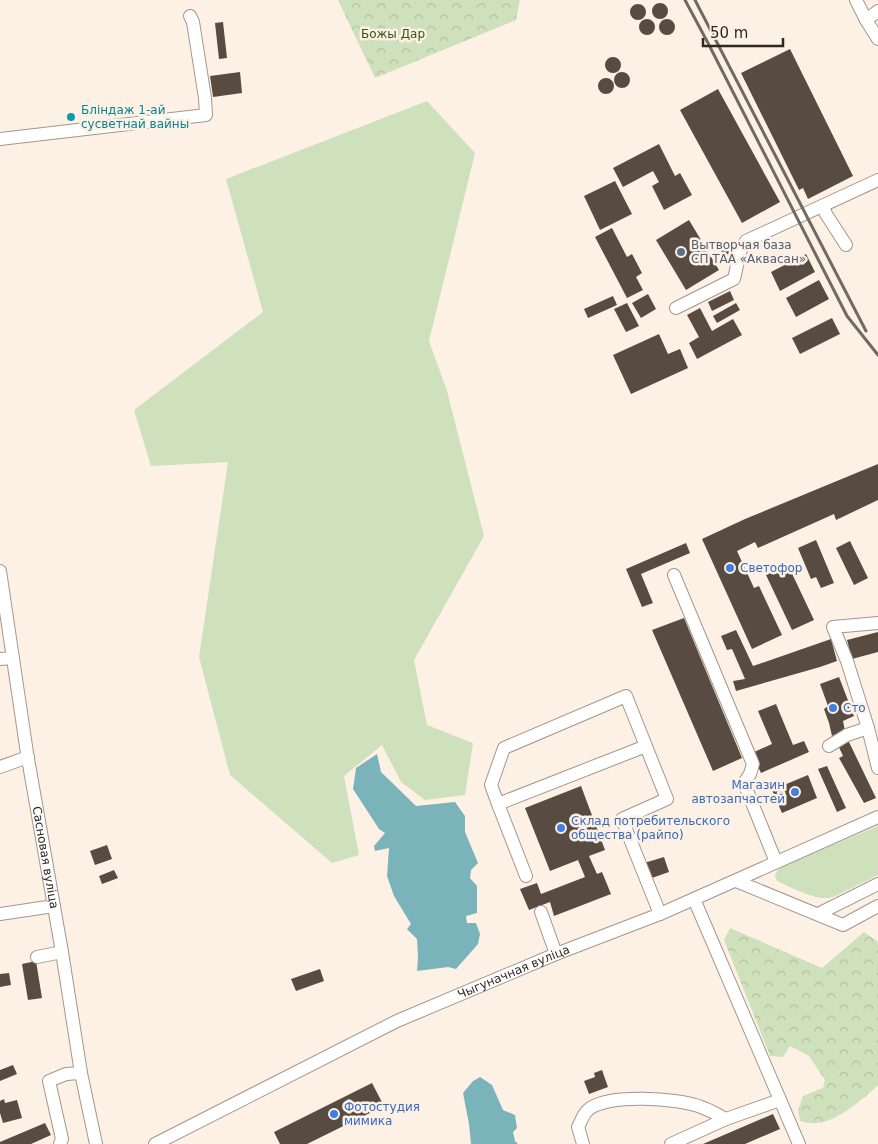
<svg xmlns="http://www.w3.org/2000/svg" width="878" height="1144" font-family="'DejaVu Sans',sans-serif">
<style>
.grass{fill:#cee1bc}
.forest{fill:url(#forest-crowns)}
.water{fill:#7ab3ba}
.building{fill:#584b41}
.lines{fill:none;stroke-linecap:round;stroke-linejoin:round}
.minor-casing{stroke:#a4968a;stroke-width:14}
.minor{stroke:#fff;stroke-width:12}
.rail{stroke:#716962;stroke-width:3}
.culture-dot{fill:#0f9aa8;stroke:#fdf1e6;stroke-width:2}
.service-dot{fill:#5c6f8a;stroke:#fdf1e6;stroke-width:2}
.shop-dot{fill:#3f7fe0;stroke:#fdf1e6;stroke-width:2}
.labels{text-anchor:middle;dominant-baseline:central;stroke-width:5;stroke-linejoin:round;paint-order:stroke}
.park-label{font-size:12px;fill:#395318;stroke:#fdf1e6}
.culture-label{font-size:12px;fill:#0d838f;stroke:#fdf1e6;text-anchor:start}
.service-label{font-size:12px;fill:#4e5e75;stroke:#fdf1e6;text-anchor:start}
.shop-label{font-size:12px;fill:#366cbe;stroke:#fdf1e6;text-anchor:start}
.street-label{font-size:12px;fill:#2e2823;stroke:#fdf1e6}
</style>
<defs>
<pattern id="forest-crowns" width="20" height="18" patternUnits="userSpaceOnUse" patternTransform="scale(1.25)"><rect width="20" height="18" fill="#cee1bc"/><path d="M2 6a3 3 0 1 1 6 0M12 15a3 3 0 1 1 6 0" fill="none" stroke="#b1c1a1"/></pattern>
</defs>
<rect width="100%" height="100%" fill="#fdf1e6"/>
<path class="grass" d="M427 101 475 153 429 341 447 391 484 536 414 660 427 725 473 743 465 795 425 800 401 782 382 745 344 776 359 855 332 863 230 775 199 657 228 462 151 466 134 410 263 312 226 179Z
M878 826V875L833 897C829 898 825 898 821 898 809 896 786 886 776 880L775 876 777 871 783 866Z"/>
<path class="forest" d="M338 0H520L516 20 375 78Z
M730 928 822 968 864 932 878 942V1085C865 1098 835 1123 816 1123 811 1124 805 1122 800 1121L798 1110 803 1096 823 1088 825 1080 809 1056 790 1046 783 1057 770 1056 724 940Z"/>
<path class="water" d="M377 754 381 772 416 806 455 802 465 816V832L478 863 471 870 470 878 477 886V913L466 916 467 923H476L480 934 478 944 456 969 448 967 417 971 418 957 417 939 407 929 411 924 394 896 387 876 389 848 375 851 374 846 385 833 379 829 353 789 356 768Z
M480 1077 492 1085 503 1110 515 1115 517 1128 513 1132 515 1141 518 1144H471L469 1124 463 1093 473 1081Z"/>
<path class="building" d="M652 11a8 8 0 1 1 16 0a8 8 0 1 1-16 0Z
M630 12a8 8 0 1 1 16 0a8 8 0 1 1-16 0Z
M659 27a8 8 0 1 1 16 0a8 8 0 1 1-16 0Z
M639 27a8 8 0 1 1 16 0a8 8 0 1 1-16 0Z
M223 22 227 58 219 59 215 23Z
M790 49 853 176 808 199 803 188 799 190 741 73Z
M605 65a8 8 0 1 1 16 0a8 8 0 1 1-16 0Z
M240 72 242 93 213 97 210 76Z
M614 80a8 8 0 1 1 16 0a8 8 0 1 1-16 0Z
M598 86a8 8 0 1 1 16 0a8 8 0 1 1-16 0Z
M718 89 780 202 742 223 680 110Z
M659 144 675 176 680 173 692 195 664 210 652 186 659 182 653 171 623 187 613 168Z
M615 181 632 214 600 230 584 196Z
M689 220 719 270 686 290 656 240Z
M612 228 627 257 632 254 642 273 636 277 643 290 627 298 595 237Z
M729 243 733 251 724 256 719 248Z
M806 254 815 272 780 291 771 272Z
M819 280 829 299 796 317 786 298Z
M730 291 734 300 712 311 708 302Z
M648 294 656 309 641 318 632 303Z
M613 296 617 305 588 318 584 309Z
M627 303 639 326 626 332 614 309Z
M736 303 740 310 717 323 713 316Z
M700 308 712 331 733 319 742 335 697 359 689 343 699 337 687 315Z
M832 318 840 334 800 354 792 338Z
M659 334 668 354 680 349 688 368 631 394 613 355Z
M878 464V500L836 520 834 514 758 548 755 542 737 551 754 588 759 586 782 635 752 649 702 539 745 519Z
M816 540 834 583 821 588 816 577 811 579 798 548Z
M850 541 868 578 854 585 836 548Z
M686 543 690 553 641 574 653 603 642 607 626 569Z
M788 565 814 620 792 630 766 575Z
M684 618 742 758 713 771 652 630Z
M736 630 753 666 831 639 837 661 820 667 736 691 733 681 745 679 732 649 727 650 721 636Z
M878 632V652L852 659 847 640Z
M839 677 854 716 843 721 845 731 832 736 829 723 824 709 828 706 820 684Z
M776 704 793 745 804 741 809 752 761 773 752 753 772 744 758 711Z
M848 740 876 798 864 803 839 758 843 756 838 745Z
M827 766 846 808 837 812 818 769Z
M808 775 817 798 782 813 772 790Z
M581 786 605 850 589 856 597 874 602 872 611 894 554 916 550 902 529 910 520 889 537 883 541 894 585 877 578 860 550 871 525 808Z
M107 845 112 859 95 865 90 851Z
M664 857 669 872 649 879 644 863Z
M114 870 118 878 102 884 99 876Z
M36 961 42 998 28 1000 22 964Z
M320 969 324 981 296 991 291 979Z
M9 973 11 985 0 987V974Z
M13 1065 17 1074 0 1081V1070Z
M602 1070 608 1087 589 1094 584 1081 595 1077 594 1073Z
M372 1083 384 1106 307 1144H280L274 1132Z
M4 1099 5 1103 17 1100 22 1118 3 1123 0 1113V1101Z
M773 1114 780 1129 745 1144H703Z
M45 1123 51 1135 31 1144H0V1142Z"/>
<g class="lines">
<g class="minor-casing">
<g id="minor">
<path d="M856 0 866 20 878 39"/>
<path d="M866 20 878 11"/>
<path d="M0 139 206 115 205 98 193 22 190 16"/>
<path d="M823 206 826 214 846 245"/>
<path d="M676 308 734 279 740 252 746 241 878 180"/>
<path id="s1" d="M0 571 27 753 62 952 81 1073 96 1144"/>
<path d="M674 575 753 764 750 774 744 783 776 862"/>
<path d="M0 659 13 658"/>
<path d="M868 728 847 661 833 627 878 623"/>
<path d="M646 746 498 804 491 785 504 748 626 696 667 799 622 819 660 914"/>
<path d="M829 746 847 735 868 728 878 768"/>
<path d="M0 767 28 757"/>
<path d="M498 804 526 876"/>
<path d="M736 881 843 925 878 906"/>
<path d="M694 899 799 1144"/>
<path d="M541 912 556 954"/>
<path d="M0 914 54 906"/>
<path d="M818 914 878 884"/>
<path d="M37 957 62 952"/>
<path d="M60 1144 62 1139 49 1081 66 1074 81 1073"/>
<path id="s2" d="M155 1144 397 1021 556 954 660 914 878 817"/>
<path d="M583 1144 578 1127C581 1122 583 1114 588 1110 606 1093 679 1098 701 1107 710 1110 718 1115 726 1119L780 1100"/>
<path d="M671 1144 726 1119"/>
</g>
</g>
<use href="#minor" class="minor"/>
<path class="rail" d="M685 0 708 43 847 316 878 355
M695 0C753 110 808 221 866 331"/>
</g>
<circle class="culture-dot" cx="71" cy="117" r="5"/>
<circle class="service-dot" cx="681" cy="252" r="5"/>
<g class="shop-dot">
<circle cx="730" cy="568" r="5"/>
<circle cx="833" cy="708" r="5"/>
<circle cx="795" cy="792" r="5"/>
<circle cx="561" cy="828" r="5"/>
<circle cx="334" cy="1114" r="5"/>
</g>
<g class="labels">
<g class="park-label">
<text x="393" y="34">Божы Дар</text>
</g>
<g class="culture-label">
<text x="81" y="110">Бліндаж 1-ай<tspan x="81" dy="14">сусветнай вайны</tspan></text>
</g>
<g class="service-label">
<text x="691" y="245">Вытворчая база<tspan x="691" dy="14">СП ТАА «Аквасан»</tspan></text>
</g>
<g class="shop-label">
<text x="740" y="568">Светофор</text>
<text x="843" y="708">Сто</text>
<text x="785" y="785" text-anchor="end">Магазин<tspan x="785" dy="14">автозапчастей</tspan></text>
<text x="571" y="821">Склад потребительского<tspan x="571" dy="14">общества (райпо)</tspan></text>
<text x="344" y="1107">Фотостудия<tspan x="344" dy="14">мимика</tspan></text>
</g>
<g class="street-label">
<text stroke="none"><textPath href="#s1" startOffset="290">Сасновая вуліца</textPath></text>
<text stroke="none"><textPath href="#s2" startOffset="398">Чыгуначная вуліца</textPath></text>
</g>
</g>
<path d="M703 38v8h80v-8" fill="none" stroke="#2e2823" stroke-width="2.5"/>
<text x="710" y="38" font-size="15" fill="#2e2823" stroke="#fdf1e6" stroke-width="4" paint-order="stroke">50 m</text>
</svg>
